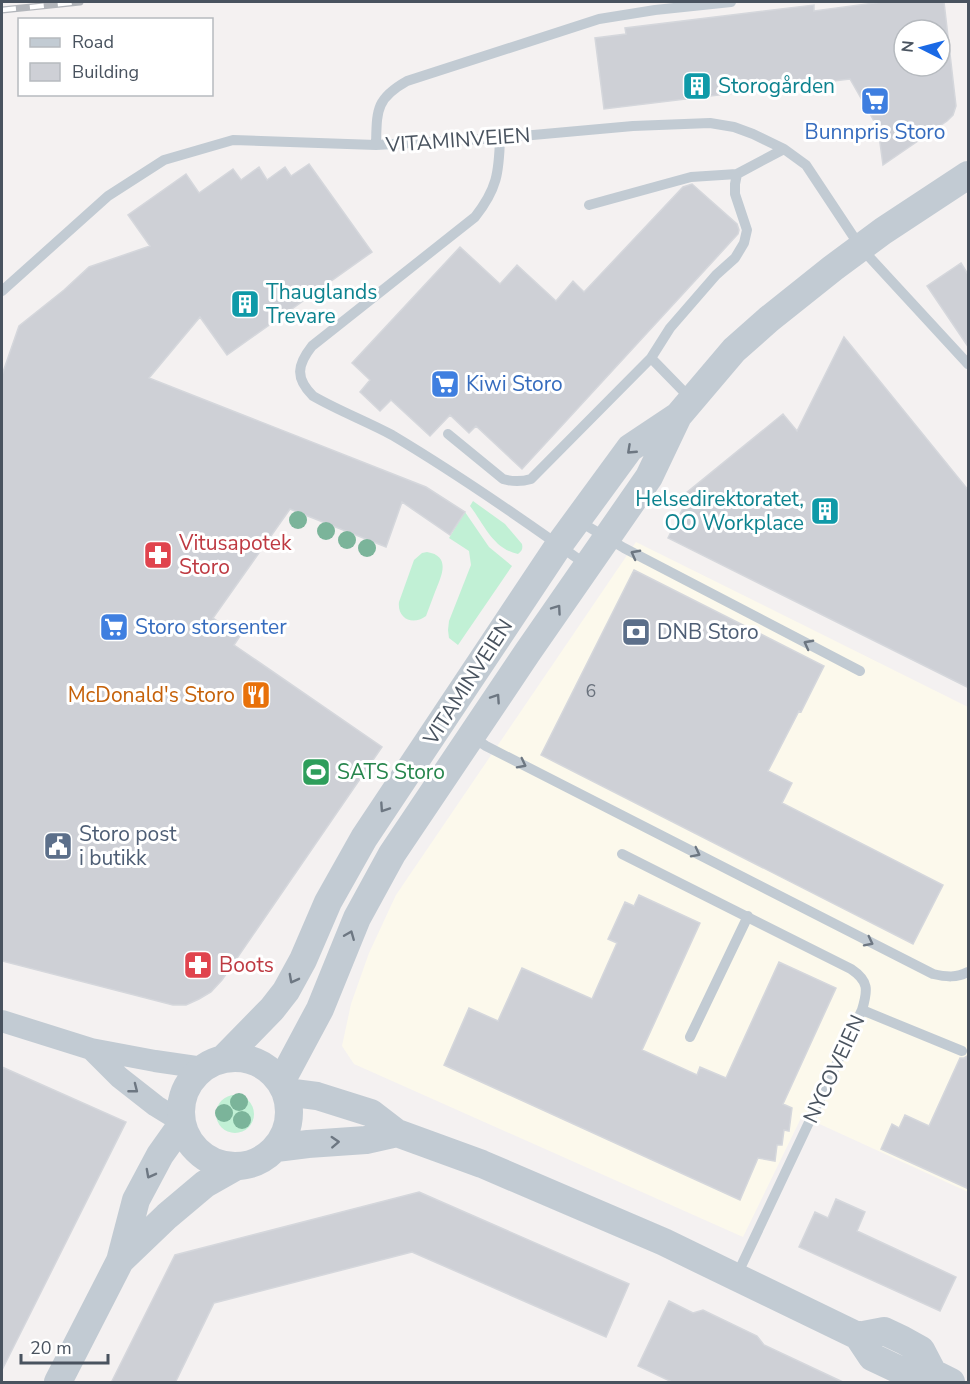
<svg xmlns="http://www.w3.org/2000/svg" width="970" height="1384" font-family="'Nunito Sans',sans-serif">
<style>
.commercial{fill:#fcf9ec}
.grass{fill:#c1f0d5}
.building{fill:#ced0d6;stroke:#d5d7dc;stroke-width:1.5;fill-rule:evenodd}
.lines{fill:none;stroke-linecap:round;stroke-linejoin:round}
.service{stroke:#c2cbd3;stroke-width:10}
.minor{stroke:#c2cbd3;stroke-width:22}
.tertiary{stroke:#c2cbd3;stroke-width:28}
.rail-casing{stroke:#b3b6bb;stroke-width:7}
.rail{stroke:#fff;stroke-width:4.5;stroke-dasharray:14;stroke-linecap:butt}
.tree{fill:#7bb49a}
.oneway{stroke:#6d7782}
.labels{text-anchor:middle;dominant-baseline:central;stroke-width:6;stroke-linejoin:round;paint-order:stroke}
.number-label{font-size:18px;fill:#6a727d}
.culture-label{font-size:21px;fill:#0d838f;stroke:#fff;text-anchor:start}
.shop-label{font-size:21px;fill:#366cbe;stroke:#fff;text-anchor:start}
.street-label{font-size:21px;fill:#49535f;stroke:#fff}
.health-label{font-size:21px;fill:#be3a42;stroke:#fff;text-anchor:start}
.service-label{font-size:21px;fill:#4e5e75;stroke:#fff;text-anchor:start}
.food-label{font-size:21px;fill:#c56008;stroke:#fff;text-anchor:end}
.leisure-label{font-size:21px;fill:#27864d;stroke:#fff;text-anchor:start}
</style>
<rect width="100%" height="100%" fill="#f4f1f1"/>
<path class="commercial" d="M636 542 968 707V1192L802 1116 743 1237 354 1064 342 1046 351 1004 369 953 396 895Z"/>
<path class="grass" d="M473 501 505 524 522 544C523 549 522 551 518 554 493 549 484 524 470 506Z
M465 512 489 547 512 566 458 645 449 638 448 630 449 621 471 565 469 551 449 538Z
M427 552C452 556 441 577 435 592 432 600 429 608 426 616 413 626 397 619 399 602L414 560 422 553Z
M216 1114a19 19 0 1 1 38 0a19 19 0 1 1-38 0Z"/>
<path class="building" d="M882 2H944L956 106 953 115 947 121 883 165 878 128 850 79 604 109 595 38 626 34 625 28 814 5V11ZM904 30H940V66H904Z
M309 164 372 252 227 355 200 317 149 378 426 487 465 512 450 535 402 502 386 547 290 509 213 618 240 636 234 645 382 747 222 980 211 992 199 999 186 1005H173L2 961V375L19 326 64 290 89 267 150 246 128 215 186 174 199 193 233 169 241 180 259 167 267 180 285 167 291 176Z
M692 184 737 224 739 230 738 234 522 469 476 426 469 433 450 415 430 436 391 400 380 411 360 392 370 380 352 363 460 247 500 284 517 265 556 301 573 281 584 292 683 187Z
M961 263 969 276V348L927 286Z
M844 337 969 491V688L668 538 687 500 680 498 783 414 797 431Z
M634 570 824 666 801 712 799 711 768 771 792 783 782 803 943 885 913 944 541 755Z
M639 895 700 923 642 1050 697 1075 700 1067 726 1078 779 962 836 988 783 1104 792 1108 789 1131 784 1130 782 1145H777L775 1161 758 1158 740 1200 444 1065 469 1008 498 1021 522 968 592 999 617 943 608 939 625 902 634 906Z
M969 1055V1189L881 1149 892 1124 899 1128 905 1115 929 1126 960 1058H964Z
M2 1067 126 1122 2 1370Z
M419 1192 629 1284 606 1337 412 1252 214 1303 175 1383H111L175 1255Z
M836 1199 865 1212 857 1231 956 1277 940 1311 799 1247 815 1212 828 1218Z
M669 1301 693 1313 703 1310 757 1336 764 1345 845 1383H674L638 1366Z"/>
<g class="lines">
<path class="service" d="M500 138C499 173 497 189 475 217L312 346C297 365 295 378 313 396 339 411 366 421 392 435 459 475 524 520 588 566
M376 145C377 111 375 99 407 81L599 19 655 10 731 2
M589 205 691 177 737 174 784 149
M2 291 108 196 164 160 233 140 376 145 500 138 633 126 710 123 734 127 753 134 784 149 806 165 861 248 968 364
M690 398 651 358 670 328 716 275 735 258 744 243 747 230 735 194V184L737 174
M448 434 503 479C513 482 521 482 531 479L651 358
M577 520 624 548 860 671
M471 736 486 746 933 974C946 977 957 978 968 972
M622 854 851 969C869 981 868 990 862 1010L736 1277
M862 1010 962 1051
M690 1037 748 916"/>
<path class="minor" d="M2 1021 91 1049 155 1061 203 1068
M91 1049 119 1077 156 1106 182 1122"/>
<path class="tertiary" d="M181 1112a54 54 0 1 1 108 0a54 54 0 1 1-108 0Z
M224 1058 272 1009 286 991 303 960 328 902 364 838 559 545 630 448 678 416 734 350 769 319 833 268 883 231 968 175
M281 1082 320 1009 357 918 392 854 527 653 649 477 678 416
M286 1092 317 1096 371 1113 397 1133 482 1164 664 1242 736 1277 858 1336 872 1357 910 1375 933 1373 951 1382
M276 1148 308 1144 366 1140 397 1133
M120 1261 167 1216 205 1184 235 1167
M858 1336 884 1331 903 1340 921 1350 933 1373
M58 1382 120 1261 136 1200 160 1155 182 1124"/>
<g class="rail-casing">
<path id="rail" d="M2 10 80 2"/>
</g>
<use href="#rail" class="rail"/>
</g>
<g class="tree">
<circle cx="298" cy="520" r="9"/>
<circle cx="326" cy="531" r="9"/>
<circle cx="347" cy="540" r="9"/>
<circle cx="367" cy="548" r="9"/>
<circle cx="239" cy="1102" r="9"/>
<circle cx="224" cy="1113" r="9"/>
<circle cx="242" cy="1120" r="9"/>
</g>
<defs><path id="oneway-chevron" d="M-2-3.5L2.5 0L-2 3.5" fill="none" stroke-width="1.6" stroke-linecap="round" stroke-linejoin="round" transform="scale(1.5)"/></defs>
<g class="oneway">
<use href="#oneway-chevron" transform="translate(631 450) rotate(137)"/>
<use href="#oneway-chevron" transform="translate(635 554) rotate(-152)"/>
<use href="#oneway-chevron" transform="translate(557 609) rotate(-55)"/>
<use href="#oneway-chevron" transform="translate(808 644) rotate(-152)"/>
<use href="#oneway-chevron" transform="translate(496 698) rotate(-56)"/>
<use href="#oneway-chevron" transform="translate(522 764) rotate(27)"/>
<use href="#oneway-chevron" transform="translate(384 808) rotate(124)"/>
<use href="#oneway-chevron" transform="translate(696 853) rotate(27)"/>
<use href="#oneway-chevron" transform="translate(350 935) rotate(-68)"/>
<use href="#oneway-chevron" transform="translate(869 942) rotate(27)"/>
<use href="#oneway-chevron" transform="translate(293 979) rotate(118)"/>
<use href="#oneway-chevron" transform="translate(134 1089) rotate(38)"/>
<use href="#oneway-chevron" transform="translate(335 1142) rotate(-3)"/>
<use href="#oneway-chevron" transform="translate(150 1174) rotate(118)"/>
</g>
<defs>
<g id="building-square" transform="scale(1.5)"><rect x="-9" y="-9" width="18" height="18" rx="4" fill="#0f9aa8" stroke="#fff"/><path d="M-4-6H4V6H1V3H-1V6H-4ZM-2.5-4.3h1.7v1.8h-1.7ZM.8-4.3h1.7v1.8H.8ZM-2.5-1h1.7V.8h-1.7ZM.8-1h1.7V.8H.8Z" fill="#fff"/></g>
<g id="supermarket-square" transform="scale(1.5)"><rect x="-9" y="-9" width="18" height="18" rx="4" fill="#3f7fe0" stroke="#fff"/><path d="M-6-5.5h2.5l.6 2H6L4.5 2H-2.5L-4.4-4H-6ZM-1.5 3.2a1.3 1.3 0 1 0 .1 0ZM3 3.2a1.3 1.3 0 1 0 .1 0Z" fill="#fff"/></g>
<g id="pharmacy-square" transform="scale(1.5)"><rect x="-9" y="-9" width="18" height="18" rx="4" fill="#e0444e" stroke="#fff"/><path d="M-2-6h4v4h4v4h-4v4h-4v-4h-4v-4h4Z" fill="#fff"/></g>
<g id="bank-square" transform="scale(1.5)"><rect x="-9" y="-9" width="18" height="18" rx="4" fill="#5c6f8a" stroke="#fff"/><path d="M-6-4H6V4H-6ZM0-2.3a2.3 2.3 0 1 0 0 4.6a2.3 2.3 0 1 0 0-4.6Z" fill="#fff"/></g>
<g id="restaurant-square" transform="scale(1.5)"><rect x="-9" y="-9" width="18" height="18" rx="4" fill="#e8710a" stroke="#fff"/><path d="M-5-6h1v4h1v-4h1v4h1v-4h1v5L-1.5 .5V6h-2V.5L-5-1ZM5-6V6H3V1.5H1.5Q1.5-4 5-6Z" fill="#fff"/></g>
<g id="stadium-square" transform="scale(1.5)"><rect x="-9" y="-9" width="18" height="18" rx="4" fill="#2e9e5b" stroke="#fff"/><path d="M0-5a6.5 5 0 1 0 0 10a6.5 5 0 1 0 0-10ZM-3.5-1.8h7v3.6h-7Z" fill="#fff"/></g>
<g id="civic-square" transform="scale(1.5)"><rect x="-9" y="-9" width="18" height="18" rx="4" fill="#5c6f8a" stroke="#fff"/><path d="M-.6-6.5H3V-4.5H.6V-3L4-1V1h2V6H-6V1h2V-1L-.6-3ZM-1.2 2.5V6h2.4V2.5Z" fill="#fff"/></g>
</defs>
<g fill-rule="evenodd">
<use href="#building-square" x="697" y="86"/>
<use href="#supermarket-square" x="875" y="101"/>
<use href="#building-square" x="245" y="304"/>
<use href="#supermarket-square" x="445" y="384"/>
<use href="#building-square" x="825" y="511"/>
<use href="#pharmacy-square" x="158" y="555"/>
<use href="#supermarket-square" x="114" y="627"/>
<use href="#bank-square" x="636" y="632"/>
<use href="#restaurant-square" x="256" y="695"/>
<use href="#stadium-square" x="316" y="772"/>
<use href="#civic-square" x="58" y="846"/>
<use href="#pharmacy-square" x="198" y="965"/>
</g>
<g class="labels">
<g class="number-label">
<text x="591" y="691">6</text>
</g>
<g class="culture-label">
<text x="718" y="86">Storogården</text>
<text x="266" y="292">Thauglands<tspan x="266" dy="24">Trevare</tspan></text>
<text x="804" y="499" text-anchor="end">Helsedirektoratet,<tspan x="804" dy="24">OO Workplace</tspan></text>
</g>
<g class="shop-label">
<text x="875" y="132" text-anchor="middle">Bunnpris Storo</text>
<text x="466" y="384">Kiwi Storo</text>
<text x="135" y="627">Storo storsenter</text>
</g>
<g class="street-label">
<text transform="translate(458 140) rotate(-4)">VITAMINVEIEN</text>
<text transform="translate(468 682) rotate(-57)">VITAMINVEIEN</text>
<text transform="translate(834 1069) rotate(-65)">NYCOVEIEN</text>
</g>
<g class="health-label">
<text x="179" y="543">Vitusapotek<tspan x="179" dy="24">Storo</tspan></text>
<text x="219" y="965">Boots</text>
</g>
<g class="service-label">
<text x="657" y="632">DNB Storo</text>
<text x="79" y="834">Storo post<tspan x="79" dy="24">i butikk</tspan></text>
</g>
<g class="food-label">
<text x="235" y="695">McDonald's Storo</text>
</g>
<g class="leisure-label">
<text x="337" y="772">SATS Storo</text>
</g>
</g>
<rect width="970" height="1384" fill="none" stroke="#49535f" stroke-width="6"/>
<rect x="18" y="18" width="195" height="78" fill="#ffffff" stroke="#b6babf" stroke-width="1.5"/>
<rect x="30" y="38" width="30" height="9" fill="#c2cbd3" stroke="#b6babf" stroke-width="1.5"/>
<text x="72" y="48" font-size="18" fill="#49535f">Road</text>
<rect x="30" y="63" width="30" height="18" fill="#ced0d6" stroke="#b6babf" stroke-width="1.5"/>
<text x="72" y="78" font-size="18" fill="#49535f">Building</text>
<g transform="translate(922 48) rotate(276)"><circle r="28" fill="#ffffff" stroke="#b6babf" stroke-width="1.5"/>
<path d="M0-4.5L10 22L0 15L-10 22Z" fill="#1a69e5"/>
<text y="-9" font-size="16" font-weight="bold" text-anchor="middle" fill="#49535f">N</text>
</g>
<path d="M21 1354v9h87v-9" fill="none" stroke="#49535f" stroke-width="3"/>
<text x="30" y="1354" font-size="18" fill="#49535f" stroke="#ffffff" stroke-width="4.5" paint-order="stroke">20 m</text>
</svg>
